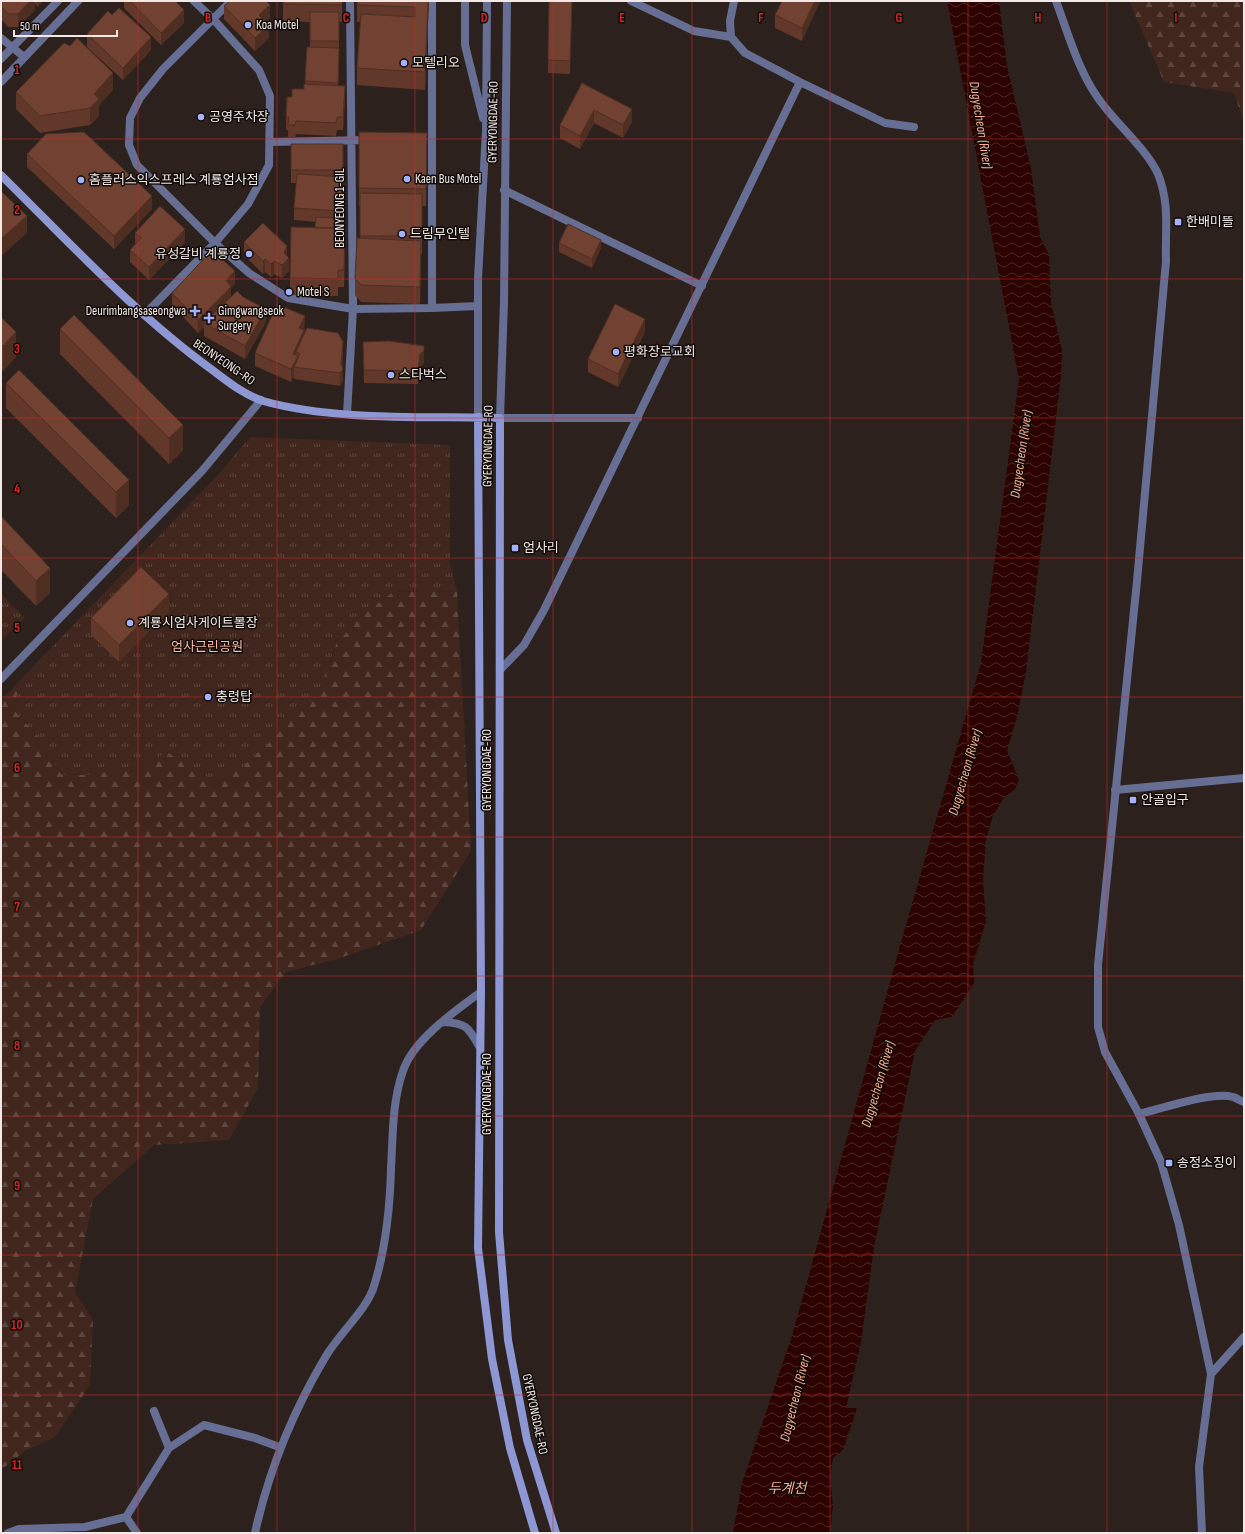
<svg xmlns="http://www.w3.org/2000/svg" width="1245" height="1534" font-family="'Sofia Sans Condensed','Noto Sans KR',sans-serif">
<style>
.forest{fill:url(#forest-firs)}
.park{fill:url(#park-tufts)}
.water{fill:url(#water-waves)}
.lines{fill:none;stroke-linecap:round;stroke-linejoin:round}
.minor{stroke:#666e93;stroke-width:8}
.tertiary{stroke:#666e93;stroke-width:8}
.secondary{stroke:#8c97d3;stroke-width:8}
.wall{fill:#61382a}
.shaded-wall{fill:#4f2e22}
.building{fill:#714131;stroke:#4f2e22}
.grid{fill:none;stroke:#d62828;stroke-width:1;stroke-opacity:0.55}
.poi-dot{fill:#a4b2fc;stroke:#110c0a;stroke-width:1.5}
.labels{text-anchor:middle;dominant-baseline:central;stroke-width:3;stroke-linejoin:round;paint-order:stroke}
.poi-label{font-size:13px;fill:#f2e9e6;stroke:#110c0a;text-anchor:start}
.street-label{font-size:13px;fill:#f2e9e6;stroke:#110c0a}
.park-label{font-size:13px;fill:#f9b9a3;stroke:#110c0a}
.water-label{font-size:14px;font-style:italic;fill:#feae93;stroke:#110c0a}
.grid-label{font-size:13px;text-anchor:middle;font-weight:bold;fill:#d62828;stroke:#110c0a;stroke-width:3;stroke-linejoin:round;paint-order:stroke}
</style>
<defs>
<pattern id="forest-firs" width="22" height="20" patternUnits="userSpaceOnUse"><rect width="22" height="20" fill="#41261d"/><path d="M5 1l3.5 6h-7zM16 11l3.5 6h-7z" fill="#5d463e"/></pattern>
<pattern id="park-tufts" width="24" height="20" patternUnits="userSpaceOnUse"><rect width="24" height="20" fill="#41261d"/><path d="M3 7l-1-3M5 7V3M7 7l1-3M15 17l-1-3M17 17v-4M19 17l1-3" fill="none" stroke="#5d463e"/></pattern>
<pattern id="water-waves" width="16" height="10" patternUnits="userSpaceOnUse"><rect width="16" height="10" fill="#2c0300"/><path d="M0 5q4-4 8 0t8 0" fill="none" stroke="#4b2825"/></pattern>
</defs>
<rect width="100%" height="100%" fill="#2d211d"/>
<path class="forest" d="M1129 1H1244V122L1234 93 1164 82Z
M428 591 457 592 471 851 421 930 337 959 286 972 260 1007 258 1088 229 1140 154 1145 93 1199 75 1292 93 1320 90 1385 55 1437 25 1451 1 1470V701L20 680 14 710 37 735 61 774 87 775 143 766 167 752 211 779 330 664 336 644 362 615 393 592Z"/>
<path class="park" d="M250 437 450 445V563L457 592 428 591 393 592 362 615 336 644 321 686 269 743 239 770 211 779 167 752 143 766 87 775 61 774 37 735 14 710 20 680 217 476Z
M1 594 25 618 1 641Z"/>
<path class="water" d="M947 1H999L1007 66 1031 168 1040 237 1049 255 1051 303 1062 350 1061 376 1026 672 1017 717 1007 750 1019 780 1015 789 1003 799 993 816 986 839 983 880 986 921 973 964 974 983 952 1017 935 1020 915 1051 874 1247 861 1342 846 1408H857L843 1450 833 1458 830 1476 833 1506 830 1533H733L742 1483 792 1336 900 946 981 663 1019 379Z"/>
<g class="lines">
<path class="minor" d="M231 1 163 69 140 98 130 118 129 145 137 165 215 243 249 273 288 298 353 309 432 308 478 306
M631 1 694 31 731 37 745 53 800 82 885 123 914 127
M731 37 730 21 734 1
M1 38 24 57
M1 59 58 1
M1 82 78 1
M270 142 369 140
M504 190 702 286
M432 308V1
M144 315 215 243 248 204 269 165 270 96 259 70 214 20 194 1
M347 414 353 309 350 1
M500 418H638
M500 670 524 645 544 610 800 82
M1 679 202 471 261 400
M1115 790 1244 778
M443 1022C466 1023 468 1027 479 1046
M1139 1114C1161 1109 1212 1091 1233 1097 1237 1098 1240 1101 1244 1102
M154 1411 169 1448
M126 1517 169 1448 204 1425 255 1438 279 1447
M8 1533 19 1529 85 1527 126 1517 137 1533
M255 1533C269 1469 292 1413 326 1356 339 1334 368 1308 374 1286 386 1248 390 1207 391 1168 393 1136 392 1102 403 1071 413 1040 455 1011 481 992"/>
<path class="tertiary" d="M465 1V45L483 118
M1056 1C1068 33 1078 70 1098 98 1115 123 1146 148 1158 174 1170 204 1165 230 1166 261L1137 581 1098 965V1027L1105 1052 1139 1114 1161 1162 1179 1225 1211 1374
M478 417V279L486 130 487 1
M500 418 504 301 507 1
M1202 1533 1199 1467 1211 1374 1244 1337"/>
<path class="secondary" d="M1 175C68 241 135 314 211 369 227 381 244 395 263 401 334 421 426 416 500 418L499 1232 508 1340 527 1440 556 1533
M478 417 481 992 478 1248 492 1359 510 1448 535 1533"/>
</g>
<path class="wall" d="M1 1H43L38 7 35 4V10L18 27H8L1 19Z
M124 1H175L184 23 161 45 124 8Z
M283 1H342V22H339V61L338 85 345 98 343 130H337L336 136 296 134 295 138H288V130H286V117L292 97 304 89 305 84 307 47H310V22L283 21Z
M357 1H429L425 90 357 85V68L360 22H357Z
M549 1H572L570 74 548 73Z
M820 1 802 41 775 28V15Z
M224 6 270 18 266 22 269 38 255 51 224 19Z
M87 34 151 50 123 80 87 47Z
M582 83 632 122 623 138 594 123 580 149 560 138V125Z
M113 90 99 105V116L90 125 40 133 16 109V92Z
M359 132 427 133 426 206H422V254H421L420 304 361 302 355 295V278L360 239V206H359Z
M291 144H343V183L340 228 345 245 344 287H338V296L290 295V278L315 228 316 222 294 220V208L296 183H291Z
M27 154 152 209 114 249 27 167Z
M135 233 185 242 149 280 130 262V250L135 244Z
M244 242 287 256 289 271 282 278 274 274 271 277 265 272 263 274 244 255Z
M559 243 601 248 592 268 559 252Z
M235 284 231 288V297L266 322 245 359 204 336V327L198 333 172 305V293Z
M1 317 16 357 3 371 1 369Z
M60 329 183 450 169 464 60 354Z
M305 329 304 331V334L343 355 342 367 343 381 340 386 294 379V376L291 382 255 366V353Z
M645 332 618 387 588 372V359Z
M363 342 424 363 420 367 418 384 364 383Z
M6 383 129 505 116 518 6 408Z
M1 516 50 593 36 606 1 570Z
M169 611 119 662 91 635V618Z"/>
<path class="shaded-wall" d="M30 1H35V10L18 27V14Z
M38 1H43L38 7Z
M428 1H429L425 90V72Z
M815 1H820V2L802 41V28Z
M270 5V18L259 28V15Z
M184 10V23L161 45V33Z
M269 25V38L255 51V38Z
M151 37V50L123 80V68Z
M339 48V61L338 96V83Z
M113 73V90L99 105V116L90 125V108L94 94Z
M345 86V98L343 130V117Z
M632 109V122L623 138V125Z
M594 110V123L580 149V136Z
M343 177V190L341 224V211Z
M152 196V209L114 249V236Z
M27 216V233L1 256V239Z
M345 228V245L344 287V270Z
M185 229V242L149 280V267Z
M601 240V248L592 268V259Z
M421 241V258L420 304V287Z
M287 246V259L289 258V271L282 278V265L284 253Z
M265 259V272L263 274V261Z
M274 261V274L271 277V264Z
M235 271V284L231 288V300L204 323V327L198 333V320L226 280Z
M266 309V322L245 359V346Z
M305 316 304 343 296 352V360L298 356V367H294V376L291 382V369L293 354 299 328Z
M645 319V332L618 387V374Z
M16 332V357L3 371V346Z
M343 342V355L342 370 343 369V381L340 386V373Z
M424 351V363L420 367 418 384V371L420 354Z
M183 425V450L169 464V438Z
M129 480V505L116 518V492Z
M50 568V593L36 606V581Z
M169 594V611L119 662V645Z"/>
<path class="building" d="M1 1H30L18 14H8L1 6Z
M130 1H175L184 10 161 33Z
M230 1H266L270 5 259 15 269 25 255 38 224 6Z
M283 1H342V5L283 4Z
M357 1H428L425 72 357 68 361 14 415 17V7L357 5Z
M549 1H572L570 61 548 60Z
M782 1H815L802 28 775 15Z
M119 8 151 37 123 68 87 34 108 11 112 15Z
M310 12H339V41H310Z
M77 38 113 73 94 94 99 99 90 108 40 116 16 92 64 43 70 46Z
M307 47 339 48 338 83 305 81Z
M582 83 632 109 623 125 594 110 580 136 560 125Z
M304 84 345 86 343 117H337L336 123 296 121 295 125H288L289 117H286L287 97H292V89H304Z
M84 132 152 196 114 236 27 154 46 134Z
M359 132 427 133 426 189 359 188Z
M291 144H343V170H291Z
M297 174 343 177 341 211 294 208Z
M1 191 27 216 1 239Z
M360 193 422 194V236H360Z
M160 206 185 229 149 267 130 250 141 238 135 233Z
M316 217 340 218V228H315Z
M263 223 287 246 284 253 289 258 282 265 274 261 271 264 265 259 263 261 244 242Z
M568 224 601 240 592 259 559 243Z
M291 227 345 228 344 270H338V279L290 278Z
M357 238 421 241 420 287 361 285 355 278Z
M212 250 235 271 226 280 231 287 198 320 172 293Z
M237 291 243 297 266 309 245 346 204 323Z
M277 304 305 316 299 328 304 330 293 354 298 356 291 369 255 353Z
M615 304 645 319 618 374 588 359Z
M74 315 183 425 169 438 60 329Z
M1 317 16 332 3 346 1 344Z
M307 328 338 333 343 342 341 364 343 369 340 373 294 367 300 354 296 352Z
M389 341 424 346V351L420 354 418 371 364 370 363 342Z
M19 370 129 480 116 492 6 383Z
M1 516 50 568 36 581 1 544Z
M141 567 169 594 119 645 91 618Z"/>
<path class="grid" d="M138 1V1533M277 1V1533M415 1V1533M553 1V1533M692 1V1533M830 1V1533M968 1V1533M1107 1V1533M1 139H1244M1 279H1244M1 418H1244M1 558H1244M1 697H1244M1 837H1244M1 976H1244M1 1116H1244M1 1255H1244M1 1395H1244"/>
<g class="poi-dot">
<circle cx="248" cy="25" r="4"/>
<circle cx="404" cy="63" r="4"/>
<circle cx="201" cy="117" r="4"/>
<circle cx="407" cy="179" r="4"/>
<circle cx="81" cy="180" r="4"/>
<rect x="1174" y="218" width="8" height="8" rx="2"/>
<circle cx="402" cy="234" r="4"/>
<circle cx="249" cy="254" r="4"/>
<circle cx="289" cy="292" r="4"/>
<path d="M193 305h4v4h4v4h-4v4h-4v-4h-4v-4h4z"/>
<path d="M207 312h4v4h4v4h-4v4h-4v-4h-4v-4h4z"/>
<circle cx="616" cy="352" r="4"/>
<circle cx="391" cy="375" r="4"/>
<rect x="511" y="544" width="8" height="8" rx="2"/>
<circle cx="130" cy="623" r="4"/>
<circle cx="208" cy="697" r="4"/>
<rect x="1129" y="796" width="8" height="8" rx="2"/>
<rect x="1165" y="1159" width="8" height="8" rx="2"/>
</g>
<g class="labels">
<g class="poi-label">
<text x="256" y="25">Koa Motel</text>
<text x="412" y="63">모텔리오</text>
<text x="209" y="117">공영주차장</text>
<text x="415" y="179">Kaen Bus Motel</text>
<text x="89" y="180">홈플러스익스프레스 계룡엄사점</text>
<text x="1186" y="222">한배미뜰</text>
<text x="410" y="234">드림무인텔</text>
<text x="241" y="254" text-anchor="end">유성갈비 계룡정</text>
<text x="297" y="292">Motel S</text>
<text x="186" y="311" text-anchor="end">Deurimbangsaseongwa</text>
<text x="218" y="311">Gimgwangseok<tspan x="218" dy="15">Surgery</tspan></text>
<text x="624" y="352">평화장로교회</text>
<text x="399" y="375">스타벅스</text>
<text x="523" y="548">엄사리</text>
<text x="138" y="623">계룡시엄사게이트볼장</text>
<text x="216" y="697">충령탑</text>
<text x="1141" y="800">안골입구</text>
<text x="1177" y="1163">송정소징이</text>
</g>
<g class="street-label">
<text transform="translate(493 122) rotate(-89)">GYERYONGDAE-RO</text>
<text transform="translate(340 208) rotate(-90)">BEONYEONG 1-GIL</text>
<text transform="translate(224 362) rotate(34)">BEONYEONG-RO</text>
<text transform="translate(488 446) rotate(-89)">GYERYONGDAE-RO</text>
<text transform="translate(487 770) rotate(-90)">GYERYONGDAE-RO</text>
<text transform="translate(487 1094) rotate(-90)">GYERYONGDAE-RO</text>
<text transform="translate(535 1414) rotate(78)">GYERYONGDAE-RO</text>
</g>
<g class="park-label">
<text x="207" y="647">엄사근린공원</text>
</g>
<g class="water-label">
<text transform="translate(981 125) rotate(81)">Dugyecheon (River)</text>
<text transform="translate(1021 454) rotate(-82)">Dugyecheon (River)</text>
<text transform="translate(965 772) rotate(-74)">Dugyecheon (River)</text>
<text transform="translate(878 1084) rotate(-74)">Dugyecheon (River)</text>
<text transform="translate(795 1398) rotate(-76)">Dugyecheon (River)</text>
<text x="787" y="1488">두계천</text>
</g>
</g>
<g class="grid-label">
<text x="208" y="22">B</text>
<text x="346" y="22">C</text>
<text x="484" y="22">D</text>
<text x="622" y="22">E</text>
<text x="761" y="22">F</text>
<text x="899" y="22">G</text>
<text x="1038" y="22">H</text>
<text x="1176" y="22">I</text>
<text x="17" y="74">1</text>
<text x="17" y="214">2</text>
<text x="17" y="353">3</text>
<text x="17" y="493">4</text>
<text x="17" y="632">5</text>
<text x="17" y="772">6</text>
<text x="17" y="911">7</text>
<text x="17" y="1050">8</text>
<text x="17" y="1190">9</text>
<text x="17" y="1329">10</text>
<text x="17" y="1469">11</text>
</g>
<rect width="1245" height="1534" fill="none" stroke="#f2e9e6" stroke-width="4"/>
<path d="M14 30v6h103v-6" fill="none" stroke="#f2e9e6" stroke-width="2"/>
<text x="20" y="30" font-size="12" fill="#f2e9e6" stroke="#110c0a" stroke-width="3" paint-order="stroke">50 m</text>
</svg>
